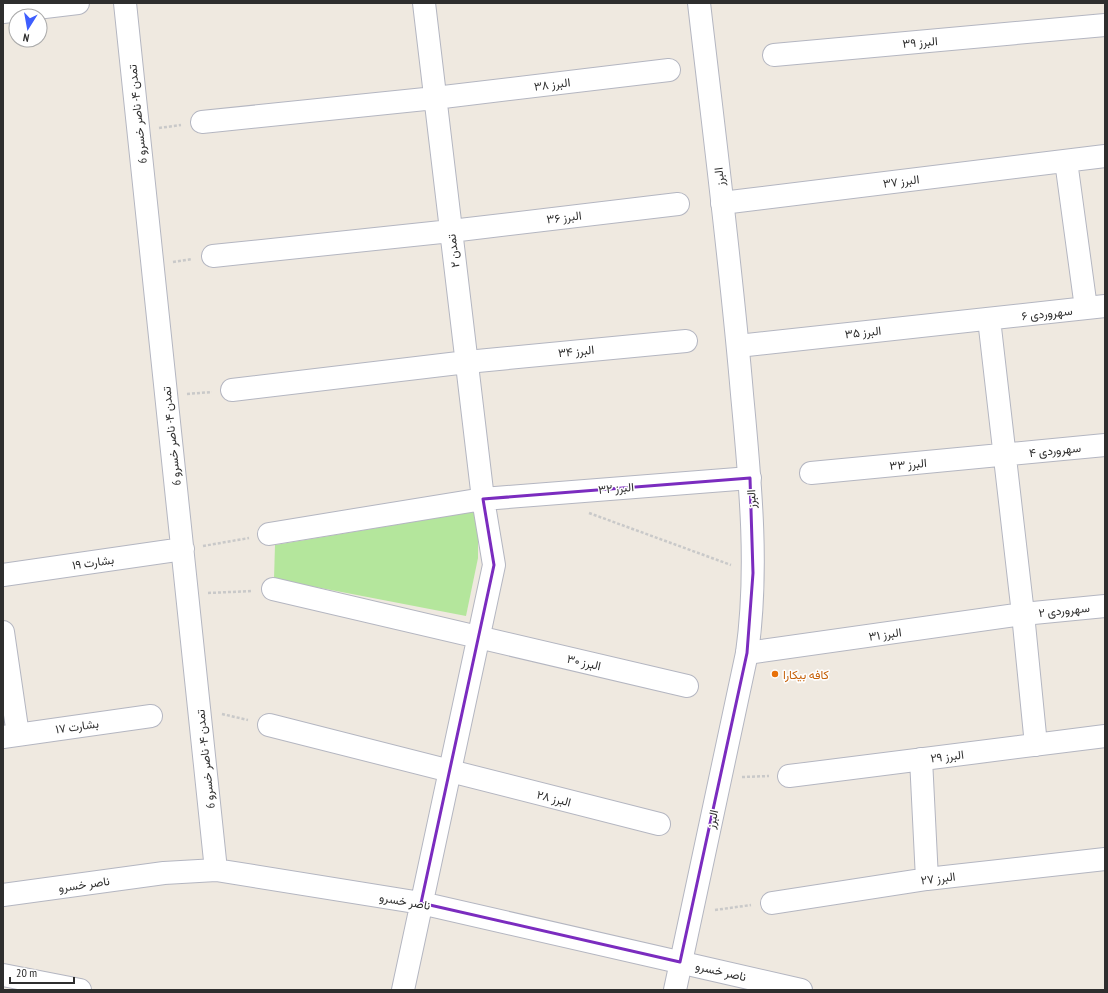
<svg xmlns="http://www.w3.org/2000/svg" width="1108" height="993" font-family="'PT Sans Narrow',Vazirmatn,sans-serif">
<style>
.green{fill:#b4e69c}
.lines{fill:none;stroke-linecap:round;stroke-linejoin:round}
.street-casing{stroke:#b4b6c1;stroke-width:24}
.secondary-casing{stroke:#b4b6c1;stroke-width:24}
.path{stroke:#c9c9c9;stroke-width:2.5;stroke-dasharray:3 2;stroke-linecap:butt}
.street{stroke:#fff;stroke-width:22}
.secondary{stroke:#fff;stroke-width:22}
.marked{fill:none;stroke:#7b2cbf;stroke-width:3;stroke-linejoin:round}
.food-dot{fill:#e8710a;stroke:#fff;stroke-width:1.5}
.labels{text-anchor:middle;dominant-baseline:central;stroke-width:3;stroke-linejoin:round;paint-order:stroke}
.street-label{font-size:12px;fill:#2e2e2e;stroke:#fff}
.food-label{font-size:12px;fill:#c56008;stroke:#fff;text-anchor:start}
</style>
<rect width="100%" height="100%" fill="#efe9e0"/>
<path class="green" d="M478 511V558L466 616 274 579 275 545Z"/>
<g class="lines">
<g class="street-casing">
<path id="street" d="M125 3 216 870
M774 55 1105 25
M202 122 435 98 669 70
M1066 161 1086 308
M722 203 1105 156
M213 256 451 231 678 204
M989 319 1023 614 1036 745
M738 346 1105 306
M232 390 467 362 686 341
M811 473 1105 445
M269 534 483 499 750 478
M3 575 183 549
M273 589 687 686
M3 632 18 735
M747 653 1023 614 1105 606
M269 725 659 824
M3 737 151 716
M921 759 927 879
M789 776 1105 736
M3 895 164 873 216 870 421 903 801 990
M772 903 927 879 1105 859
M3 975 80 990
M403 990 494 565 483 499 424 3"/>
</g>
<g class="secondary-casing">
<path id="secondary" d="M3 12 78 3
M675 990 747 653C759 567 750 480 742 394 731 264 714 133 699 3"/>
</g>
<path class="path" d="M159 128 181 125
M173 262 192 259
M187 394 212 392
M589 513 731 565
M203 546 249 538
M208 593 253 591
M222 714 248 720
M742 777 769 776
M715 910 751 905"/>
<use href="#street" class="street"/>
<use href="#secondary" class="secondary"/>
</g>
<path class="marked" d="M750 478 753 573 747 653 680 962 421 903 494 565 483 499Z"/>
<circle class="food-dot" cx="775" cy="674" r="4"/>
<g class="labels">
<g class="street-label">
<text transform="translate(920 42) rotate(-5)">البرز ۳۹</text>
<text transform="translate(552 84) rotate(-7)">البرز ۳۸</text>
<text transform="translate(137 114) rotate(-96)">تمدن ۴- ناصر خسرو 6</text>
<text transform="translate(719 177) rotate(-97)">البرز</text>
<text transform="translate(901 181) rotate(-7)">البرز ۳۷</text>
<text transform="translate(564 217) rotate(-7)">البرز ۳۶</text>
<text transform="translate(453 251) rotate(-97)">تمدن ۲</text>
<text transform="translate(1047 313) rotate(-6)">سهروردی ۶</text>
<text transform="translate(863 332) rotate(-6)">البرز ۳۵</text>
<text transform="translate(576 351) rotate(-6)">البرز ۳۴</text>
<text transform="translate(171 436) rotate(-96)">تمدن ۴- ناصر خسرو 6</text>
<text transform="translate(1055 450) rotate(-6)">سهروردی ۴</text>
<text transform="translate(908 464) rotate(-5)">البرز ۳۳</text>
<text transform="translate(616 488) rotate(-5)">البرز ۳۲</text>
<text transform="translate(751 499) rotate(-92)">البرز</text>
<text transform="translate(93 562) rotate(-8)">بشارت ۱۹</text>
<text transform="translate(1064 610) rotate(-6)">سهروردی ۲</text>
<text transform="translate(885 634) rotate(-8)">البرز ۳۱</text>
<text transform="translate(584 662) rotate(13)">البرز ۳۰</text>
<text transform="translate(77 726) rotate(-8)">بشارت ۱۷</text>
<text transform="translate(947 756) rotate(-7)">البرز ۲۹</text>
<text transform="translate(205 759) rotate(-96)">تمدن ۴- ناصر خسرو 6</text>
<text transform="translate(554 798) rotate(14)">البرز ۲۸</text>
<text transform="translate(712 819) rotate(-78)">البرز</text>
<text transform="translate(938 878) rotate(-7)">البرز ۲۷</text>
<text transform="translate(84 884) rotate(-8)">ناصر خسرو</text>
<text transform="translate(405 901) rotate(10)">ناصر خسرو</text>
<text transform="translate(721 971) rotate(13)">ناصر خسرو</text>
</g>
<g class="food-label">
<text x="783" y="674">کافه بیکارا</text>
</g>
</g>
<rect width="1108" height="993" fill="none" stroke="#2e2e2e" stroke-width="8"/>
<g transform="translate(28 28) rotate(191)"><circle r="19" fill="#ffffff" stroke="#ababab"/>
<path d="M0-3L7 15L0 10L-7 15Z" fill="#3e5efe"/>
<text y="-6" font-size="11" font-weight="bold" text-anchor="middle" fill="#2e2e2e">N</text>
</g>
<path d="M10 977v6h64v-6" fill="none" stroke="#2e2e2e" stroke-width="2"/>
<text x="16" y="977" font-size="12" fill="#2e2e2e" stroke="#ffffff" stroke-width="3" paint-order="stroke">20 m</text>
</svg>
